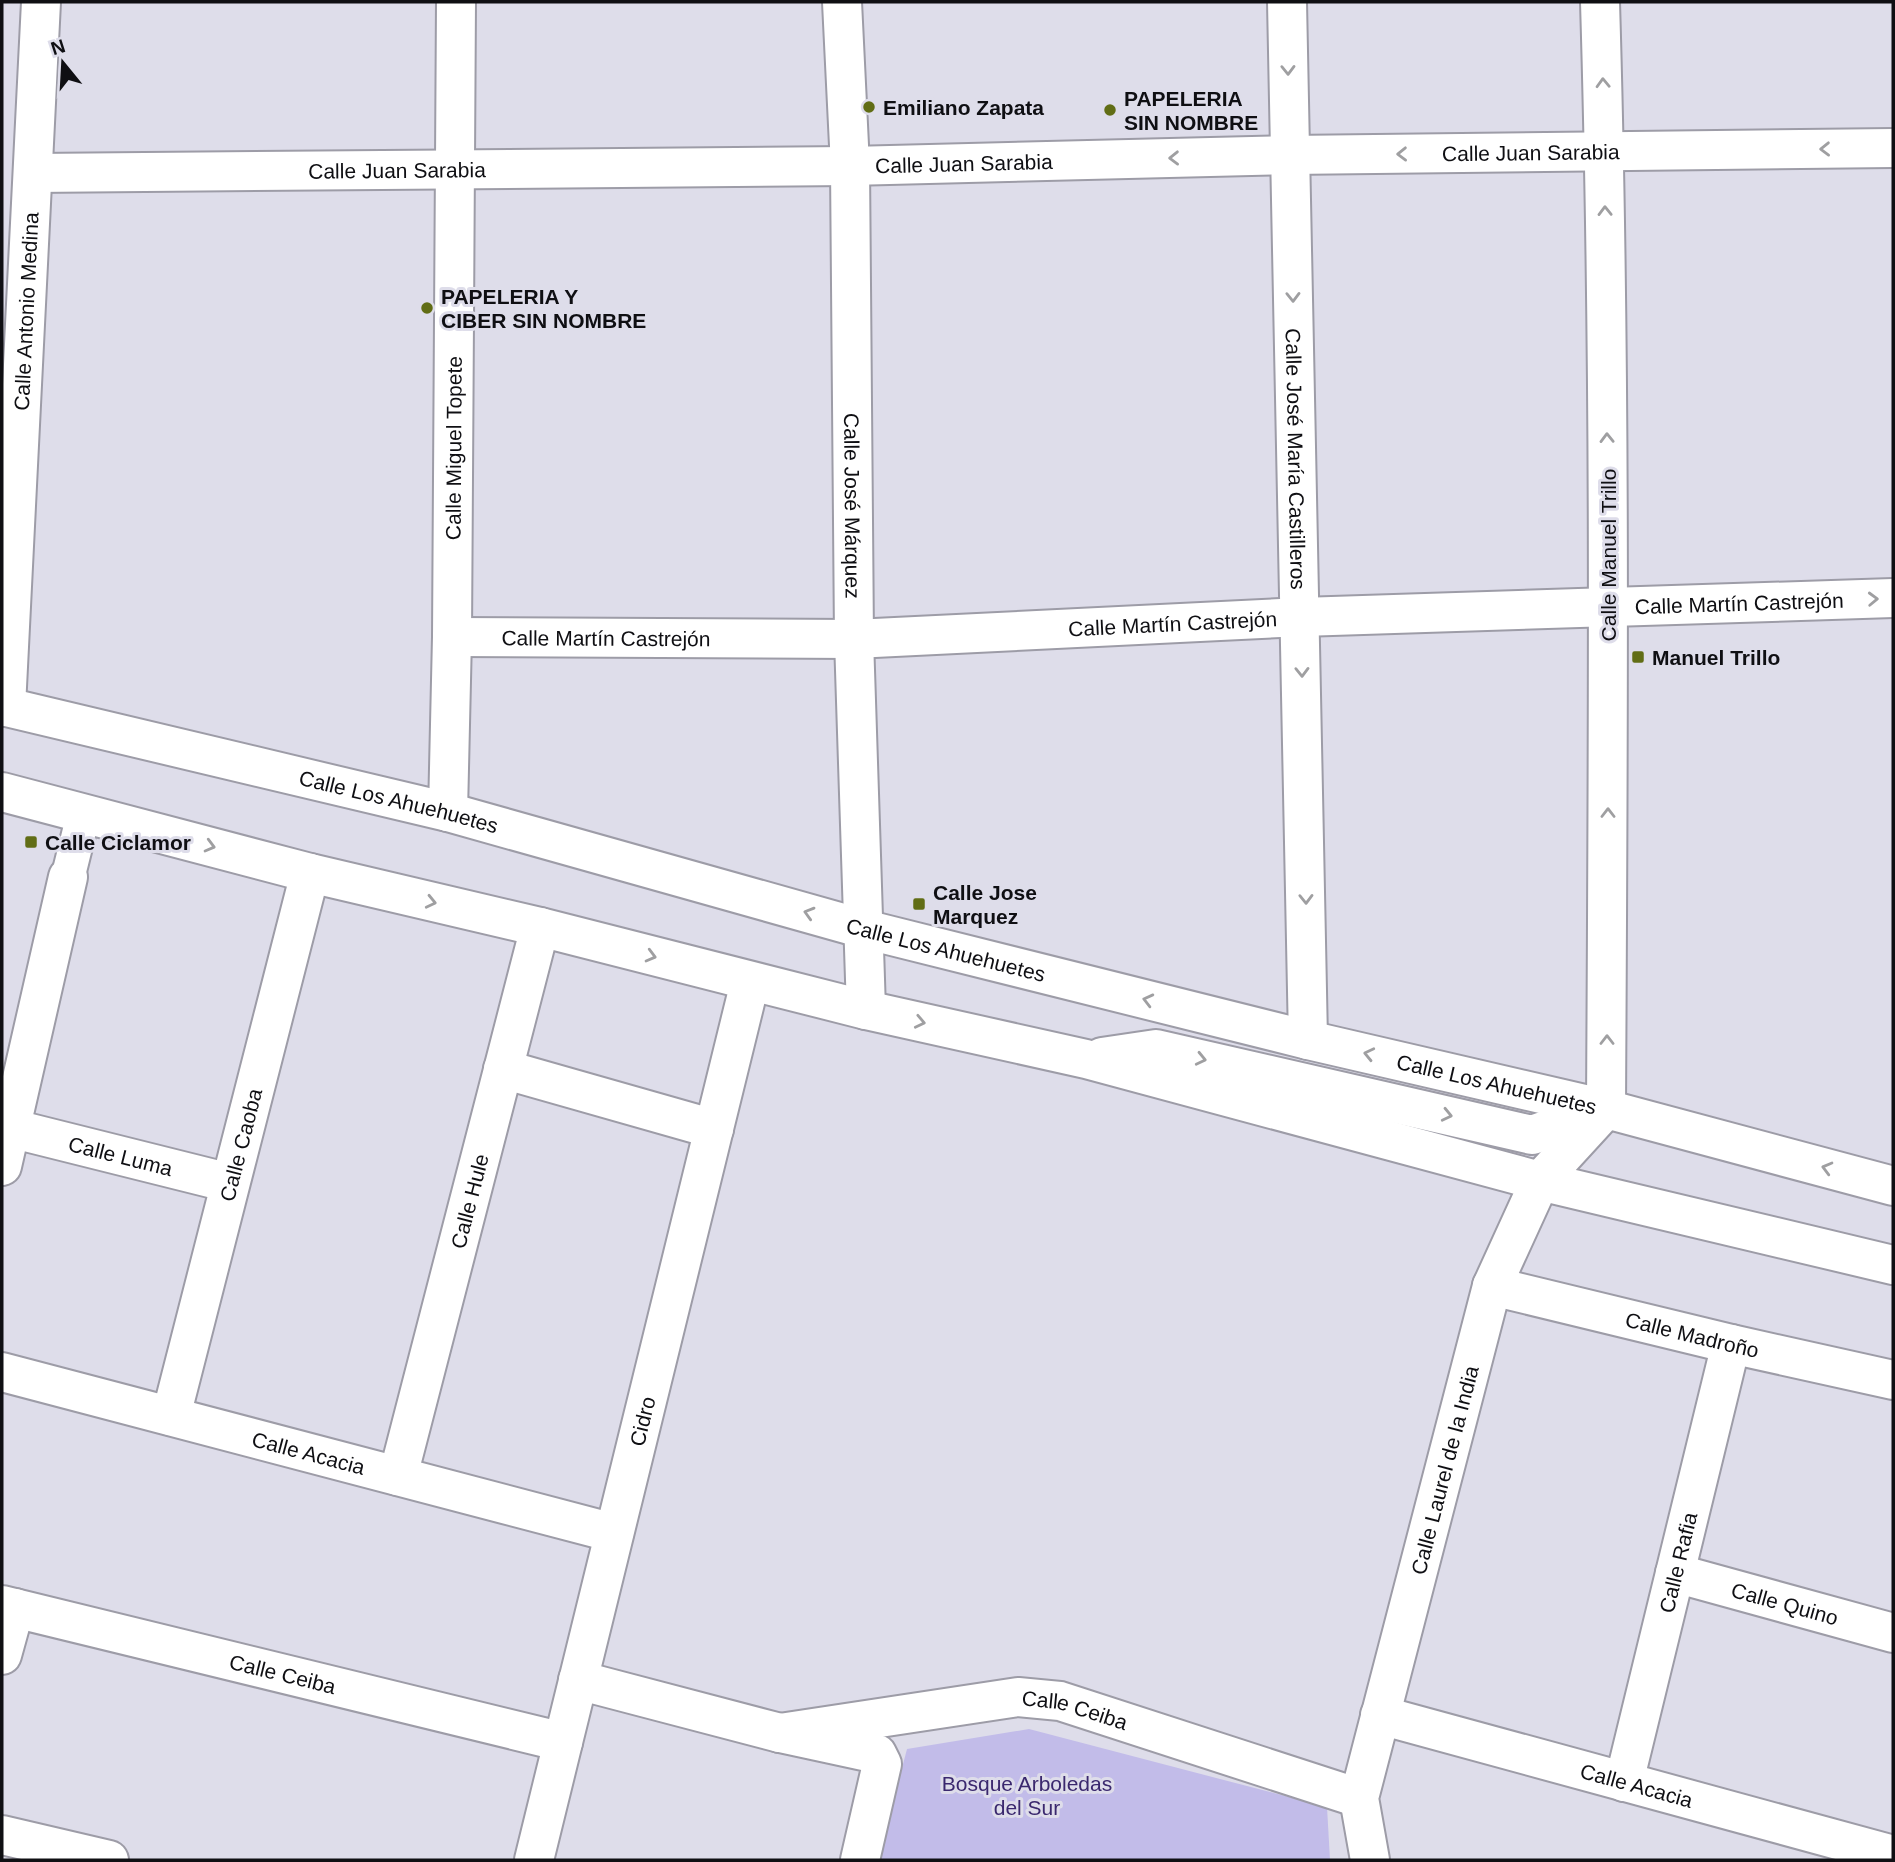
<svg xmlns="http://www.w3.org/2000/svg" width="1895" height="1862" font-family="Arial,sans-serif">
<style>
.green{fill:#c2bce9}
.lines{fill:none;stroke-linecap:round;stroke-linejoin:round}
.pedestrian-casing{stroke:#9d9ca7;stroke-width:37}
.minor-casing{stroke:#9d9ca7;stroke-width:42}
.tertiary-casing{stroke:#9d9ca7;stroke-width:42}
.pedestrian{stroke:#fff;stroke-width:33}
.minor{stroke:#fff;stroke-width:38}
.tertiary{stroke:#fff;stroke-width:38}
.oneway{stroke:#9f9fa1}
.poi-dot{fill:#616d15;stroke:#deddea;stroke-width:2.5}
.labels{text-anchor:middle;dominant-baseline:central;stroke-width:6;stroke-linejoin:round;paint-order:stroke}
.poi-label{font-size:21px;font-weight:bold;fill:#0f0f13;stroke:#deddea;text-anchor:start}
.street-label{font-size:21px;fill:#0f0f13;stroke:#deddea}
.park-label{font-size:21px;fill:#3a286e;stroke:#deddea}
</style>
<rect width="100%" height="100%" fill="#deddea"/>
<path class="green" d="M1029 1729 1327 1807 1330 1860H878L907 1749Z"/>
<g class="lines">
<g class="pedestrian-casing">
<path id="pedestrian" d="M68 877 84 812"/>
</g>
<g class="minor-casing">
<g id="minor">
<path id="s1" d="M842 2 850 166 854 639 866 1010"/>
<path id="s2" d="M1287 2 1308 1040"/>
<path id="s3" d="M33 173 850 166 1289 155 1893 148"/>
<path id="s4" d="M452 637 854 639 1301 617 1893 598"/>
<path id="s5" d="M6 707 41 2"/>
<path id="s6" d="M448 812 452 637 456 2"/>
<path d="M503 1069 714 1129"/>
<path id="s7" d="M10 1128 230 1183"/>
<path d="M2 1166 68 877"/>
<path id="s8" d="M1492 1286 1731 1344 1893 1380"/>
<path id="s9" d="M2 1372 614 1533"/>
<path id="s10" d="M171 1416 310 873"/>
<path id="s11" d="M398 1476 540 927"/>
<path id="s12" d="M1675 1573 1893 1633"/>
<path id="s13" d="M2 1605 563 1742"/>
<path d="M2 1655 15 1608"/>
<path d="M578 1680 780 1733 877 1754 882 1764 860 1860"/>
<path id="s14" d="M1380 1715 1893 1855"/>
<path id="s15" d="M780 1733 1018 1697 1060 1701 1359 1798"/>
<path id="s16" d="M1624 1782 1731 1344"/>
<path d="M2 1835 109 1860"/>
<path id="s17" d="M534 1860 750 982"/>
<path id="s18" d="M1370 1860 1359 1798 1492 1286 1540 1181 1606 1109C1608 740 1611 371 1600 2"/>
</g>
</g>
<g class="tertiary-casing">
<g id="tertiary">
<path id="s19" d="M2 706 448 812 864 929 1308 1040 1606 1109 1893 1186"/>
<path d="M2 792 310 873 540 927 866 1010 1086 1059 1540 1181 1893 1265"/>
<path d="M1102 1057 1156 1049 1532 1135 1606 1109"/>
</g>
</g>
<use href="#pedestrian" class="pedestrian"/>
<use href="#minor" class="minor"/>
<use href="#tertiary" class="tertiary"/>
</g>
<defs><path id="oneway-chevron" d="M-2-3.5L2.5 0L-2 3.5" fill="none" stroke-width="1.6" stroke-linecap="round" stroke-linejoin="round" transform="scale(1.75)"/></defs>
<g class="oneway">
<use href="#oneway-chevron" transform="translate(1288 70) rotate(89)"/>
<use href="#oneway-chevron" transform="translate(1603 83) rotate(-92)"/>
<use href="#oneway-chevron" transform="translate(1825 149) rotate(179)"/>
<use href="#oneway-chevron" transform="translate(1402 154) rotate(179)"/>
<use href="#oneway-chevron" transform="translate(1174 158) rotate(179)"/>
<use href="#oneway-chevron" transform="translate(1605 211) rotate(-91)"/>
<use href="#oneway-chevron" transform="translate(1293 297) rotate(89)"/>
<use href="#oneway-chevron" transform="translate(1607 438) rotate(-91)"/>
<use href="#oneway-chevron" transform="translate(1873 599) rotate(-2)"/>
<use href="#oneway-chevron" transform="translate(1302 672) rotate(89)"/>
<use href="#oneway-chevron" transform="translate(1608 813) rotate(-90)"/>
<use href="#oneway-chevron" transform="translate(210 846) rotate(15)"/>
<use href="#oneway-chevron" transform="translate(1306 899) rotate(89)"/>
<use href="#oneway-chevron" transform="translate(431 902) rotate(13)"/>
<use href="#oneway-chevron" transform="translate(809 913) rotate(-164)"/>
<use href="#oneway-chevron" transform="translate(651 956) rotate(15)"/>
<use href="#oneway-chevron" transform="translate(1148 1000) rotate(-166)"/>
<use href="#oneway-chevron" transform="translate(920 1022) rotate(12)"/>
<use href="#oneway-chevron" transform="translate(1607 1040) rotate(-90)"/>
<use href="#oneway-chevron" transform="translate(1369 1054) rotate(-167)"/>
<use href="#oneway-chevron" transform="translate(1201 1059) rotate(13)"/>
<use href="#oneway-chevron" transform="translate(1447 1115) rotate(13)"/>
<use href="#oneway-chevron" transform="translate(1827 1168) rotate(-165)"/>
</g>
<g class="poi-dot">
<circle cx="869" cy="107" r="7"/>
<circle cx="1110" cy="110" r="7"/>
<circle cx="427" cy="308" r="7"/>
<rect x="1631" y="650" width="14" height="14" rx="3.5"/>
<rect x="24" y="835" width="14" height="14" rx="3.5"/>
<rect x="912" y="897" width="14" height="14" rx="3.5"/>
</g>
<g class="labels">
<g class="poi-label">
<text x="1124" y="98">PAPELERIA<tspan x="1124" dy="24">SIN NOMBRE</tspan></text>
<text x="883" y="107">Emiliano Zapata</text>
<text x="441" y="296">PAPELERIA Y<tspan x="441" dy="24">CIBER SIN NOMBRE</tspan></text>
<text x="1652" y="657">Manuel Trillo</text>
<text x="45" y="842">Calle Ciclamor</text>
<text x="933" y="892">Calle Jose<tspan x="933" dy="24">Marquez</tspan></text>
</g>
<g class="street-label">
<text stroke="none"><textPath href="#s3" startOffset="1498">Calle Juan Sarabia</textPath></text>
<text stroke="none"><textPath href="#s3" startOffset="931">Calle Juan Sarabia</textPath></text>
<text stroke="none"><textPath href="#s3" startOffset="364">Calle Juan Sarabia</textPath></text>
<text stroke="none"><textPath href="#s5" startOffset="396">Calle Antonio Medina</textPath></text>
<text stroke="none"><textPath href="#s6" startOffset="364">Calle Miguel Topete</textPath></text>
<text stroke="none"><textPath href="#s2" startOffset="457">Calle José María Castilleros</textPath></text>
<text stroke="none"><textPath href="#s1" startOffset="504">Calle José Márquez</textPath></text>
<text transform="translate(1608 555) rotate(-90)">Calle Manuel Trillo</text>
<text stroke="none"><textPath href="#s4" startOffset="1288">Calle Martín Castrejón</textPath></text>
<text stroke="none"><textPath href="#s4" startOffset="721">Calle Martín Castrejón</textPath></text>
<text stroke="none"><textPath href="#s4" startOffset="154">Calle Martín Castrejón</textPath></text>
<text stroke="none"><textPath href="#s19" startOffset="408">Calle Los Ahuehuetes</textPath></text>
<text stroke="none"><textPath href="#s19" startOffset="975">Calle Los Ahuehuetes</textPath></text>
<text stroke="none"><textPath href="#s19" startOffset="1542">Calle Los Ahuehuetes</textPath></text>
<text stroke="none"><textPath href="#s10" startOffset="280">Calle Caoba</textPath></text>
<text stroke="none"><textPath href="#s7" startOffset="114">Calle Luma</textPath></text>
<text stroke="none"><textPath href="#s11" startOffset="284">Calle Hule</textPath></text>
<text stroke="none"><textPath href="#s8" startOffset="206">Calle Madroño</textPath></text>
<text stroke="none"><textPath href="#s17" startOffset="452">Cidro</textPath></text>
<text stroke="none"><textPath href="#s9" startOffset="317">Calle Acacia</textPath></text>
<text stroke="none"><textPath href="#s18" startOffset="402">Calle Laurel de la India</textPath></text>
<text stroke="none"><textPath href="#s16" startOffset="226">Calle Rafia</textPath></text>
<text stroke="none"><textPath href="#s12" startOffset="114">Calle Quino</textPath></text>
<text stroke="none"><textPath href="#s13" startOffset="289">Calle Ceiba</textPath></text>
<text stroke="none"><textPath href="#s15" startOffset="299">Calle Ceiba</textPath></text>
<text stroke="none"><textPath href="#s14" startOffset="266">Calle Acacia</textPath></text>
</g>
<g class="park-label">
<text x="1027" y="1783">Bosque Arboledas<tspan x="1027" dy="24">del Sur</tspan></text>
</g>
</g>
<rect width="1895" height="1862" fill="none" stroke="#0f0f13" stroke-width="7"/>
<g transform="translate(63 63) rotate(342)" stroke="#deddea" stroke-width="5" paint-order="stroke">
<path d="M0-5L12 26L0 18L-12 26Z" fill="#0f0f13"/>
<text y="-10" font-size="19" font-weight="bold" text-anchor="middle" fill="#0f0f13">N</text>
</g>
</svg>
